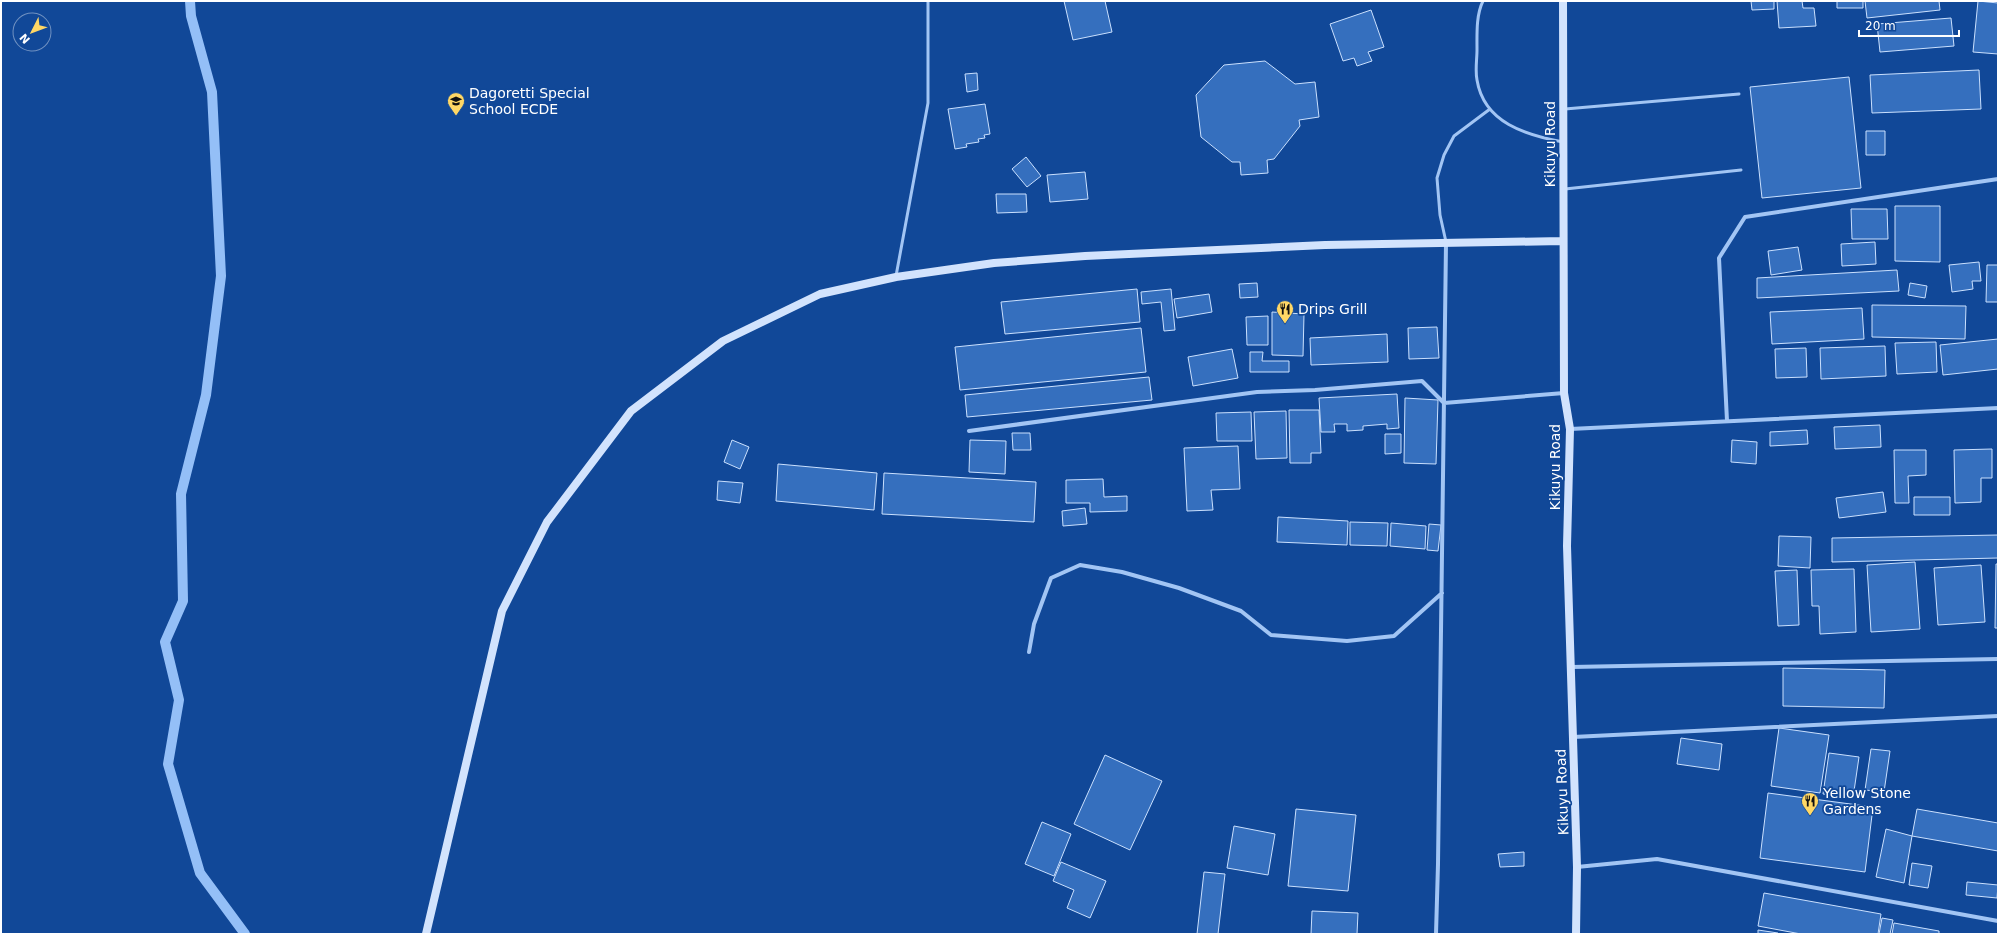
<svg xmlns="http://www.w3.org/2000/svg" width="1999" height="935" font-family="'DejaVu Sans',sans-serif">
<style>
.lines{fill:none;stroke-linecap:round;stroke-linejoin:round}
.stream{stroke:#94bff7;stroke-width:10}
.building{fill:#356fbe;stroke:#cae0fe}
.service{stroke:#a2c5f4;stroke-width:3}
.minor{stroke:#a2c5f4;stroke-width:4}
.secondary{stroke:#d2e3fd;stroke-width:8}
.labels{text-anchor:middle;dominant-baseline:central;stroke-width:3.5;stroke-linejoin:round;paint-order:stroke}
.poi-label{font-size:14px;fill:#fff;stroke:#114898;text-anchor:start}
.street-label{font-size:14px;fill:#fff;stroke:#114898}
</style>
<rect width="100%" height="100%" fill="#114898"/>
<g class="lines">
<path class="stream" d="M190 1 191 16 212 92 221 276 206 395 181 494 183 601 165 642 179 700 168 764 200 873 245 934"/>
</g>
<path class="building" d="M1064 1H1105L1112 32 1073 40Z
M1751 1H1774V9L1752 10Z
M1777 1H1802L1803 8H1814L1816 26 1779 28Z
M1837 1H1863V8H1837Z
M1865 1H1939L1940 10 1867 18Z
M1978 1 1998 3V54L1973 52Z
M1371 10 1384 47 1368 52 1372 61 1357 66 1354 58 1343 61 1330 24Z
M1951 18 1954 46 1880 52 1877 24Z
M1265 61 1295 84 1315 82 1319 117 1299 120 1300 126 1274 159 1267 160 1268 173 1241 175 1240 162H1232L1201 137 1196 95 1224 65Z
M1979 70 1981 109 1872 113 1870 75Z
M977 73 978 90 967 92 965 74Z
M1849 77 1861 188 1762 198 1750 87Z
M985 104 990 134 984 135 985 138 978 139 979 142 966 144 967 147 955 149 948 109Z
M1866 131H1885V155H1866Z
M1026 157 1041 176 1027 187 1012 169Z
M1085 172 1088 199 1050 202 1047 175Z
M996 194H1026L1027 212 997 213Z
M1895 206H1940V262L1895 261Z
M1851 209H1887L1888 239H1852Z
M1875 242 1876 264 1842 266 1841 244Z
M1798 247 1802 270 1771 275 1768 251Z
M1979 262 1981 281H1972L1973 289 1952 292 1949 265Z
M1987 265H1998V302H1986Z
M1897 270 1899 291 1757 298V278Z
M1257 283 1258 297 1240 298 1239 284Z
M1910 283 1927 286 1925 298 1908 295Z
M1137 289 1140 322 1005 334 1001 302Z
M1171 289 1175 330 1164 331 1161 302 1142 304 1141 292Z
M1209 294 1212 312 1177 318 1174 299Z
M1872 305 1966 306 1965 339 1872 337Z
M1862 308 1864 339 1772 344 1770 312Z
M1272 312 1304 314 1303 356 1272 355Z
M1268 316V345H1247L1246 317Z
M1437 327 1439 358 1409 359 1408 328Z
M1141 328 1146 372 960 390 955 347Z
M1387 334 1388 362 1311 365 1310 338Z
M1998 339V369L1943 375 1940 345Z
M1936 342 1937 372 1897 374 1895 343Z
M1885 346 1886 376 1821 379 1820 348Z
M1806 348 1807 377 1776 378 1775 349Z
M1232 349 1238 378 1193 386 1188 357Z
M1250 352H1263L1262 361H1289V372H1250Z
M1149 377 1152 400 967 417 965 395Z
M1397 394 1399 428 1387 429V424L1363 426V430L1347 431V424H1334L1335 432H1321L1319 398Z
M1405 398 1438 400 1436 464 1404 463Z
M1289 410H1319L1321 453H1311V463H1290Z
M1286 411 1287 458 1256 459 1254 412Z
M1251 412 1252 441H1217L1216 413Z
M1880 425 1881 447 1835 449 1834 427Z
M1807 430 1808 444 1770 446V432Z
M1012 433H1030L1031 450H1013Z
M1385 434H1401V453L1385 454Z
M732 440 749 447 740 469 724 462Z
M970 440 1006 441 1005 474 969 472Z
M1732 440 1757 442 1756 464 1731 462Z
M1238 446 1240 489 1211 490 1213 510 1187 511 1184 448Z
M1992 449V478H1981V502L1955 503 1954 450Z
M1894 450H1926V475L1908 476 1909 503H1895Z
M778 464 877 473 874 510 776 501Z
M884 473 1036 482 1034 522 882 514Z
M1103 479 1104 497 1127 496V511L1090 512V503H1066V480Z
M718 481 743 483 740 503 717 500Z
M1883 492 1886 512 1839 518 1836 498Z
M1914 497H1950V515H1914Z
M1085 508 1087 524 1063 526 1062 511Z
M1278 517 1348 521 1347 545 1277 542Z
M1350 522 1388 523 1387 546 1350 545Z
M1391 523 1426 526 1425 549 1390 546Z
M1429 524 1441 525 1438 551 1427 550Z
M1998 535V558L1832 562V538Z
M1779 536 1811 537 1810 568 1778 566Z
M1915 562 1920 629 1871 632 1867 565Z
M1996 564H1998V628H1995Z
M1981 565 1985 622 1938 625 1934 568Z
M1854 569 1856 632 1820 634 1819 606H1812L1811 570Z
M1797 570 1799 625 1778 626 1775 571Z
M1783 668 1885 670 1884 708 1783 706Z
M1779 728 1829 735 1820 793 1771 786Z
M1681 738 1722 744 1719 770 1677 764Z
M1871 749 1890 751 1884 792 1865 790Z
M1829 753 1859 757 1853 798 1823 794Z
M1105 755 1162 781 1130 850 1074 824Z
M1768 793 1873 807 1865 872 1760 858Z
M1296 809 1356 815 1348 891 1288 886Z
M1917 809 1998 823V851L1912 836Z
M1042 822 1071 834 1054 876 1025 864Z
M1234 826 1275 834 1268 875 1227 868Z
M1886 829 1912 836 1904 883 1876 877Z
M1524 852V866L1500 867 1498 854Z
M1061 862 1106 881 1090 918 1067 908 1074 890 1053 881Z
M1912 863 1932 866 1928 888 1909 885Z
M1204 872 1225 874 1218 934H1197Z
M1967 882 1998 885 1997 898 1966 895Z
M1764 893 1881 914 1878 934H1801L1758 926Z
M1312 911 1358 913 1357 934H1311Z
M1882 918 1893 920 1890 934H1879Z
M1894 923 1939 931V934H1892Z
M1758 930 1778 933V934H1758Z"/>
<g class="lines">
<path class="service" d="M1483 1C1476 15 1477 34 1477 50 1477 59 1475 71 1477 80 1484 123 1526 135 1563 142
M1565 109 1739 94
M1565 189 1741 170
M1446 242 1440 215 1437 178 1444 155 1454 136 1490 109
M896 276 928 103V1"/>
<path class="minor" d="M1727 421 1719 258 1745 217 1998 179
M1570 429 1998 408
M969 431 1257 392 1315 390 1422 381 1444 403 1564 393
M1029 652 1034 624 1051 578 1080 565 1122 572 1179 588 1241 611 1271 635 1347 641 1394 636 1442 593
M1571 667 1998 659
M1573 737 1998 716
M1577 867 1657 859 1998 921
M1436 934 1438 864 1446 243"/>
<path class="secondary" d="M1563 1 1564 393 1570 429 1567 546 1577 867 1576 934
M426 934 502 611 547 522 631 411 723 341 820 294 896 277 994 263 1085 256 1325 245 1563 241"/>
</g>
<defs>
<g id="school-pin" transform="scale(0.9)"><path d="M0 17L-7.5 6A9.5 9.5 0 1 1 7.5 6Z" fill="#ffd765" stroke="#114898"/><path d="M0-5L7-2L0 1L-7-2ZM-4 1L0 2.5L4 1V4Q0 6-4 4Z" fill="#111"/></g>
<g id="restaurant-pin" transform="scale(0.9)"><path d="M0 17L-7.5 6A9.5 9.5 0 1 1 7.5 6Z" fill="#ffd765" stroke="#114898"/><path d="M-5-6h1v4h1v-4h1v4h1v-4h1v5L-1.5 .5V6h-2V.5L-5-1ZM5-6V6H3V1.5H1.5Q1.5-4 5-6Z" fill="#111"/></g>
</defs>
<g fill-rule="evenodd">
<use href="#school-pin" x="456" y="101"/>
<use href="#restaurant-pin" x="1285" y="309"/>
<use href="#restaurant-pin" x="1810" y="801"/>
</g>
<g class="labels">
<g class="poi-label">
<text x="469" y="93">Dagoretti Special<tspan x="469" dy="16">School ECDE</tspan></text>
<text x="1298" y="309">Drips Grill</text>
<text x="1823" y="793">Yellow Stone<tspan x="1823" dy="16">Gardens</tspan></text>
</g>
<g class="street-label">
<text transform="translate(1550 144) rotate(-90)">Kikuyu Road</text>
<text transform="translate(1555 467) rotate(-90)">Kikuyu Road</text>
<text transform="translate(1562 792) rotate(-92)">Kikuyu Road</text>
</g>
</g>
<rect width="1999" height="935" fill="none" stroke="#ffffff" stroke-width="4"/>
<g transform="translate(32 32) rotate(228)"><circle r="19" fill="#114898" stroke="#7091c1"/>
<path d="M0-3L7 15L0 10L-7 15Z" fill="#ffd765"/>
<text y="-6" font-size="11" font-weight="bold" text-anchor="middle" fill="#ffffff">N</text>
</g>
<path d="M1859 30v6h100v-6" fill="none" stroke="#ffffff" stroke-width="2"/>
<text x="1865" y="30" font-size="12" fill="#ffffff" stroke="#114898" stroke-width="3" paint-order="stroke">20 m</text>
</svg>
